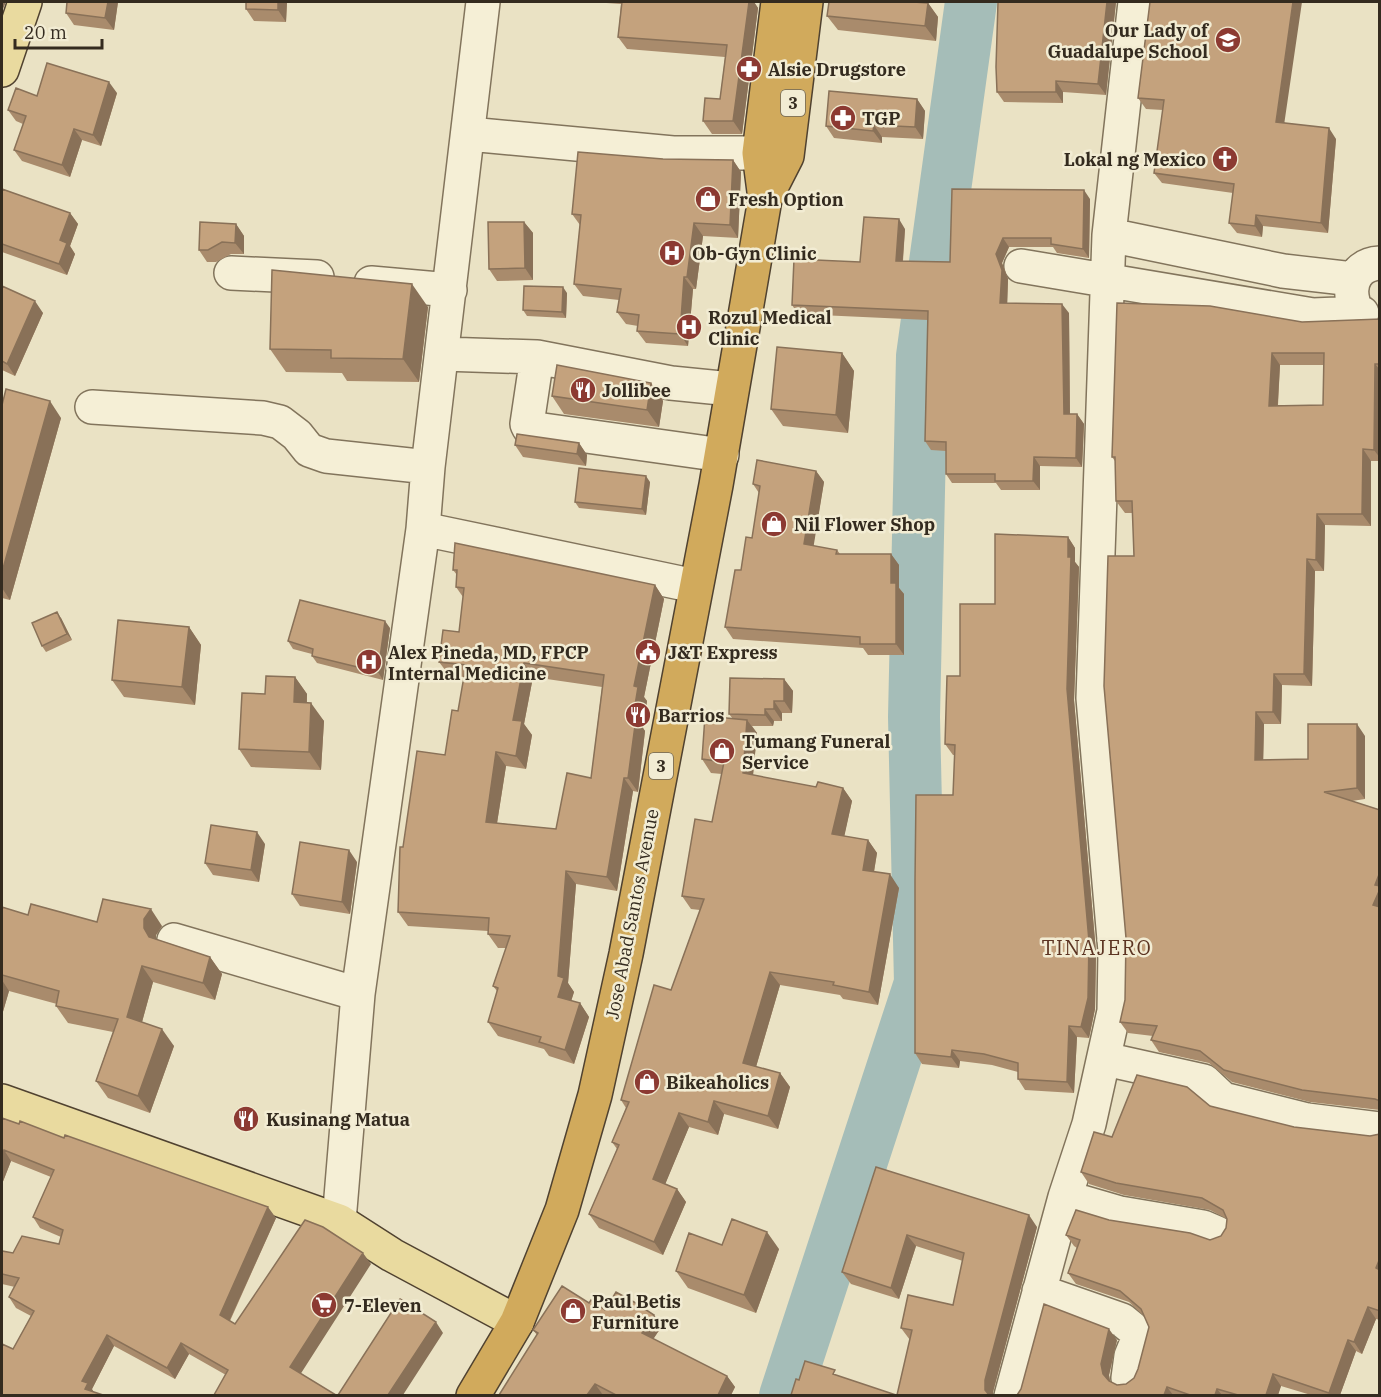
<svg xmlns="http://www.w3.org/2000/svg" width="1381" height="1397" font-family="'IBM Plex Serif',serif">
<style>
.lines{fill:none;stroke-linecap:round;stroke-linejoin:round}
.river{stroke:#a5bdb8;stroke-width:52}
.minor-casing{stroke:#82745c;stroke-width:36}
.major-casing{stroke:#504230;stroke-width:36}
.highway-casing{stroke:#504230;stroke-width:36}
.minor{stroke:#f5efd6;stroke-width:33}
.major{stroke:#e9da9f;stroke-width:33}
.highway{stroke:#d1aa5c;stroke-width:33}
.wall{fill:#a98b6c;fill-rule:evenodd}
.shaded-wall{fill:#897158}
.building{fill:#c4a27d;stroke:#897158;stroke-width:1.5;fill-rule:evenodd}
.labels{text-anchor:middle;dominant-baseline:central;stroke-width:5;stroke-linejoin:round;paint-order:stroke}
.shield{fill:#f2ecd3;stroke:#6d6555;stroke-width:1.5}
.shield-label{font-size:16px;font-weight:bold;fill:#342b1f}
.poi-label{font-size:18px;font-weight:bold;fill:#342b1f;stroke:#f2ecd3;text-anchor:start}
.street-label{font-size:18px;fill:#342b1f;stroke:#f2ecd3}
.neighbourhood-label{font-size:20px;letter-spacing:1.5px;fill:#5c3422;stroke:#f2ecd3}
</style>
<rect width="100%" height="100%" fill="#eae2c4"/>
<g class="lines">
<path class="river" d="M785 1396 920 983 914 717 922 356 971 2"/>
<g class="minor-casing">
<path id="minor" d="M469 134 673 153H759
M1109 235 1283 271 1353 279
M1021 266 1313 315 1362 313
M231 273 317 277
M371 283 450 290
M1353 301C1348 282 1358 264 1380 263
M443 354 537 357 671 383 731 389
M537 357 527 424 529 428 722 455
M92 407 263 418 280 422 297 435 309 450 326 456 428 467
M423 529 695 586
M174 940 358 994
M1105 1059 1204 1081 1223 1099 1307 1120 1380 1129
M1065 1197 1120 1213 1203 1227 1217 1233
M339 1221 358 994 423 529 428 467 483 2
M1039 1291 1122 1320 1133 1329 1138 1339 1131 1356 1128 1378
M1011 1396 1065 1197 1089 1124 1114 1011 1115 951 1093 698 1109 235 1135 2"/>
</g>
<g class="major-casing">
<path id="major" d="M2 70 25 2
M2 1101 339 1221 392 1255 517 1322"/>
</g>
<g class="highway-casing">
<path id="highway" d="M765 199 759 153 778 2
M473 1396 517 1322 562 1210 595 1095 626 954 716 485 765 199 787 156 806 2"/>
</g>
<use href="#minor" class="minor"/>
<use href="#major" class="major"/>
<use href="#highway" class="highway"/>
</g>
<path class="wall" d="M118 2 114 30 74 25 66 13Z
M287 2 286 22 254 21 246 9Z
M592 2H754L758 8 742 134H712L703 121 720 99 725 57 627 49 618 37 621 4Z
M1116 2 1106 95 1063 92V103L1004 102 997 92Z
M1150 2 1285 123 1336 139 1328 233 1263 226 1262 237 1237 233 1229 223 1233 193 1162 183 1154 173 1163 110 1146 109 1138 98Z
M928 3 938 17 936 41 838 30 827 16Z
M117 93 101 146 82 140 70 177 22 161 14 150 23 124 16 121 8 110 37 96Z
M917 99 925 111 923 139 882 137V143L834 138 826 126Z
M663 159 733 160 741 172 738 238 703 236 696 289H693L688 346 646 343 637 331 638 326 626 324 617 312 619 300 583 296 574 284 580 225 572 214Z
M2 189 70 213 78 224 70 246 75 254 67 275 2 252Z
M1090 199 1089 258 1057 253 1053 247H1009L1002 263 1008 279 1007 303 1069 313 1070 414H1077L1084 424 1082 467 1040 466V490H1001L996 483H952L946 474V451L931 450 925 441 928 320 798 314 792 305 860 262 905 229 903 261 950 262Z
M524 222 533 233V280L497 281 489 269Z
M236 224 244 236V254H231L216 262H207L199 250Z
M2 286 43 313 15 376 2 370Z
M567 293 566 318 527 316 523 310Z
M428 307 419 382 347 381 342 373 286 372 270 349Z
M1380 319V461H1371V526L1325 525 1324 571H1315L1312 686 1282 685 1281 724H1264L1263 760 1308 759 1365 736V799L1352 801 1380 810V1110L1310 1102 1232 1082 1209 1063 1159 1052 1151 1040 1153 1036 1128 1033 1120 1022 1125 1000 1134 556 1133 513H1125L1116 501 1115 461 1112 457 1302 322ZM1280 365H1324L1323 405H1278Z
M842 353 854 371 848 433 783 426 771 409Z
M651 383 663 401 659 427 564 414 552 396Z
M2 405 61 418 10 600 2 598Z
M579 443 587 455 586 466 523 457 515 445Z
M816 471 824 482 813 546 837 550 840 554H891L899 565V588L904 594V655H868L863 648 733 639 725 627 741 570 752 538 759 493 753 484Z
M650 482 646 515 579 508 575 502Z
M1068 537 1075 548V562L1079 567 1074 700 1096 952 1095 1009 1089 1038 1077 1037 1074 1093 1025 1090 1018 1079V1072L992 1065 960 1061 959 1068 922 1064 915 1053 953 795 955 755H953L945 744 960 676 995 604Z
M453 570 655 585 664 599 644 697 647 701 643 728 645 731 638 792 633 791 617 891 576 884 568 983 574 992 571 1001 580 1003 589 1017 574 1064 549 1056 544 1049 498 1036 488 1022 497 991 493 986 506 948H498L488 934V931L408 926 398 912 403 847 445 755 458 711 464 677 449 675 439 662 459 632 463 597 456 587 457 575ZM533 677 602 687 591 778 556 829 497 823 506 766 526 769 532 735 524 724Z
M61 618 72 640 46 652 42 646Z
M189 627 201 645 195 705 124 697 112 680Z
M390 628 383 680 317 663 312 656V654L293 649 288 641Z
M295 677 307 694V703L324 721 321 770 251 767 239 749 265 694Z
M784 679 793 691 792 713H782V721H774L773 726H752L757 733 753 775 816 787 843 788 852 801 844 836 868 840 877 853 874 872 899 888 878 1005 843 999 840 995 780 985 756 1067 780 1073 790 1087 778 1129 724 1114 718 1135 689 1127 665 1184 677 1189 686 1202 663 1255 599 1228 589 1214 617 1149 612 1142 626 1108 621 1100 671 990 700 910 691 909 682 896 712 822 722 774 711 773 702 759 733 719 729 714Z
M265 844 259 882 213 875 205 863Z
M357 862 350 914 300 906 292 894Z
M2 907 28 915 97 922 162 926 156 935V939L210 957 222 974 215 1000 153 982 142 1022 174 1046 150 1113 108 1098 96 1081 113 1032 68 1023 56 1006 57 1004 9 991 2 1015Z
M1210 1106 1294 1127 1370 1136 1380 1134V1320L1376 1319 1362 1354 1356 1351 1340 1395H1311L1281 1386 1278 1395H1017L1117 1340 1109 1375 1110 1382 1117 1385 1126 1384 1134 1378 1138 1369 1149 1327 1144 1316 1129 1302 1076 1284 1068 1273 1077 1248 1074 1246 1066 1235 1109 1220 1210 1240 1221 1236 1226 1228 1227 1219 1210 1210 1124 1195 1089 1184 1081 1172 1112 1137Z
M2 1118 19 1124 64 1138 276 1218 230 1321 235 1324 371 1264 226 1375 189 1354 175 1379 114 1346 92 1389 2 1395 13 1349 31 1316 16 1308 9 1297 15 1287 2 1284V1251L13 1253 59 1244 61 1237 40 1228 33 1217 51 1177 11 1161 2 1184Z
M876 1167 1037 1227 993 1392 910 1340 901 1328 953 1305 963 1261 916 1246 899 1299 851 1284 842 1272Z
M722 1245 779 1249 756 1313 688 1288 676 1271Z
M589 1303 605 1310 654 1315 662 1326 653 1339 727 1376 735 1387 731 1395H603L537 1335 533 1330Z"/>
<path class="shaded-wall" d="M2 2H6L3 9 2 7Z
M108 2H118L114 30 105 18Z
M278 2H287L286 22 278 10Z
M749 2H754L758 8 742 134 733 121Z
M1107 2H1116L1106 95 1098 84Z
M1293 2H1302L1283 132 1276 122Z
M928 3 938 17 936 41 925 26Z
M1056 81 1063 92V103L1056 92Z
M109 82 117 93 101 146 93 135Z
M917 99 925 111 923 139 915 127Z
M874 125 882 137V143L873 131Z
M1329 128 1336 139 1328 233 1321 223Z
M74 129 82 140 70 177 62 165Z
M733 160 741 172 738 238 730 225Z
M1084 190 1090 199 1089 258 1083 249Z
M70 213 78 224 70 246 75 254 67 275 59 264 60 240Z
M1256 215 1263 226 1262 237 1255 226Z
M899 219 905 229 902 270 896 261Z
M524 222 533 233V280L525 268Z
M694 223 703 236 696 289 687 277Z
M236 224 244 236V254L235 243Z
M1003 238 1009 247 1002 263 1008 279 1007 312 1000 303 996 254Z
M684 277 693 289 688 346 680 334Z
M412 284 428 307 419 382 403 359Z
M563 287 567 293 566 318 562 312Z
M35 301 43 313 15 376 7 364Z
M1062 304 1069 313 1070 423 1064 414Z
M842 353 854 371 848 433 836 415Z
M1272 353 1280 365 1277 417 1269 406Z
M1375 364 1380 370V458L1374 450Z
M651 383 663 401 659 427 647 410Z
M50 401 61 418 10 600 2 588V572Z
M1077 414 1084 424 1082 467 1076 458Z
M579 443 587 455 586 466 577 454Z
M1363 449 1371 461V526L1362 514Z
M1034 457 1040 466V490L1033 481Z
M816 471 824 482 812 556 804 544Z
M646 476 650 482 646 515 642 509Z
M1317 514 1325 525 1324 571 1316 560Z
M1068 537 1075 548V562L1079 567 1074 700 1096 952 1095 1009 1089 1038 1081 1027 1067 689Z
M891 554 899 565V588L904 594V655L896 644 891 583Z
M1307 559 1315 571 1312 686 1304 674Z
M655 585 664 599 644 697 647 701 643 728 645 731 638 792 628 778 633 717 634 686Z
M57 612 61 618 72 640 67 634Z
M385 621 390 628 383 680 378 672Z
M189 627 201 645 195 705 182 687Z
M524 663 533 677 524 724 532 735 526 769 516 756 513 720Z
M1274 674 1282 685 1281 724 1273 712Z
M295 677 307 694 306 720 294 702Z
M784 679 793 691 792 713 784 701Z
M774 701 782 713V721L774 709Z
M311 703 324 721 321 770 309 752Z
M765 709 774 721 773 726 765 715Z
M1256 712 1264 724 1263 772 1255 760Z
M747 720 757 733 752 786 743 773Z
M1357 724 1365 736V799L1357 788Z
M496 752 506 766 495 836 486 822Z
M624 778 633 791 617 891 607 877Z
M843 788 852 801 842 847 832 834Z
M257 832 265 844 259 882 251 870Z
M868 840 877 853 872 883 863 870Z
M349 850 357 862 350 914 342 902Z
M566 871 576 884 568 983 574 992 568 1011 558 997V976Z
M1380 872V914L1373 905 1375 885Z
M890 874 899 888 878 1005 869 992Z
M151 909 162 926 156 935V945L149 937 144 928V919Z
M210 957 222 974 215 1000 203 983Z
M142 966 153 982 139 1033 127 1017Z
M770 972 780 985 753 1077 743 1063Z
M2 980 9 991 2 1015Z
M580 1003 589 1017 574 1064 565 1050Z
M1069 1026 1077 1037 1074 1093 1067 1082Z
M162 1029 174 1046 150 1113 138 1096Z
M952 1050 960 1061 959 1068 951 1057Z
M780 1073 790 1087 778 1129 768 1116Z
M714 1101 724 1114 718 1135 708 1122Z
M679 1113 689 1127 662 1192 653 1179Z
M4 1150 11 1161 2 1184V1156Z
M677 1189 686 1202 663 1255 654 1242Z
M268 1207 276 1218 227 1326 220 1315Z
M1029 1215 1037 1227 993 1392V1395H989L985 1390V1380Z
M767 1232 779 1249 756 1313 744 1295Z
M907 1235 916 1246 899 1299 891 1288Z
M363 1253 371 1264 298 1378 290 1367Z
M1380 1258V1274L1376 1268Z
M1368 1307 1376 1319 1362 1354 1354 1342Z
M654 1315 662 1326 650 1344 642 1333Z
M436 1322 443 1333 403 1395H388Z
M1109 1329 1117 1340 1109 1375 1111 1386 1103 1374 1101 1364Z
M107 1335 114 1346 92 1389 95 1394 85 1389 82 1381Z
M1348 1340 1356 1351 1340 1395H1331L1329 1393Z
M181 1343 189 1354 175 1379 167 1368Z
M1273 1374 1281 1386 1278 1395H1266Z
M727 1376 735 1387 731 1395H718Z
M595 1384 603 1395H587Z
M1167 1387 1173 1395H1164Z
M1217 1389 1222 1395H1215Z"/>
<path class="building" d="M67 2H108L105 18 66 13Z
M246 2H278V10L246 9Z
M622 2H749L733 121H703L705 98 720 99 727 45 618 37Z
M829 2H913L928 3 925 26 827 16Z
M998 2H1107L1098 84 1056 81V92H997L996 67Z
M1150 2H1293L1276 122 1329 128 1321 223 1256 215 1255 226 1229 223 1234 184 1154 173 1164 100 1138 98Z
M47 63 109 82 93 135 74 129 62 165 14 150 26 116 8 110 16 88 37 96Z
M829 91 917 99 915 127 874 125 873 131 826 126Z
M578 152 663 159 733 160 730 225 694 223 687 277H684L680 334 637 331 639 315 617 312 621 289 574 284 581 215 572 214Z
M2 189 70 213 60 240 67 243 59 264 2 244Z
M952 189 1084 190 1083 249 1051 244V238H1003L996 254 1002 270 1000 303 1062 304 1064 414H1077L1076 458 1034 457 1033 481H995V474H946V442L925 441 928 311 792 305 794 259 860 262 864 217 899 219 896 261 950 262Z
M200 222 236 224 235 243 222 242 208 250H199Z
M488 222H524L525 268 489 269Z
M272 270 412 284 403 359 331 358V350L270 349Z
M2 286 35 301 7 364 2 361Z
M524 286 563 287 562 312 523 310Z
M1117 303 1210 306 1302 322 1380 319V364H1375L1374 450 1363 449 1362 514H1317L1316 560 1307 559 1304 674H1274L1273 712H1256L1255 760 1308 759V724H1357V788L1324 792 1380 810V872L1375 885 1380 886V889L1373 905 1380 907V1101L1375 1099 1302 1090 1224 1070 1200 1051 1151 1040 1157 1026 1120 1022 1125 1000 1126 938 1104 686 1108 556H1134L1132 501H1116L1115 457H1112ZM1272 353H1324L1323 405 1269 406Z
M777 347 842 353 836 415 771 409Z
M557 365 651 383 647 410 552 396Z
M6 389 50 401 2 572V405Z
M517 434 579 443 577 454 515 445Z
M757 460 816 471 804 544 837 550 836 554H891V583H896V644H860V637L725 627 735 570H741L746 537 752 538 760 486 753 484Z
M579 468 646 476 642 509 575 502Z
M995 534 1068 537V557H1071L1067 689 1089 941 1088 998 1081 1027 1069 1026 1067 1082 1018 1079V1063L984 1054 952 1050 951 1057 915 1053V881L916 795H953L955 745 945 744 947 676H960V604H995Z
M455 543 655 585 634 686 638 687 633 717 636 718 628 778H624L607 877 566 871 558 976 564 978 558 997 580 1003 565 1050 539 1042 541 1037 488 1022 498 988 493 986 510 936 488 934 489 918 398 912 400 847H403L417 751 445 755 452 710 458 711 466 665 439 662 443 630 459 632 464 588 456 587 457 570H453ZM524 663 604 675 591 778 567 773 556 829 486 822 496 752 516 756 522 721 513 720Z
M300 600 385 621 378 672 312 656 313 649 288 641Z
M57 612 67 634 42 646 32 623Z
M118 620 189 627 182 687 112 680Z
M266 676 295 677 294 702 311 703 309 752 239 749 242 693 265 694Z
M730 678 784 679V701H774V709H765V715L729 714Z
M705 716 747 720 743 773 816 787 818 782 843 788 832 834 868 840 863 870 890 874 869 992 833 985 834 982 770 972 743 1063 780 1073 768 1116 714 1101 708 1122 679 1113 653 1179 677 1189 654 1242 589 1214 619 1145 612 1142 629 1102 621 1100 654 985 671 990 704 899 682 896 695 819 712 822 724 762 702 759Z
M211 825 257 832 251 870 205 863Z
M300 842 349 850 342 902 292 894Z
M103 899 151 909 144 919V928L149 937 210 957 203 983 142 966 127 1017 162 1029 138 1096 96 1081 118 1019 56 1006 59 991 2 975V907L28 915 31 904 97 922Z
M1137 1075 1187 1087 1210 1106 1294 1127 1370 1136 1380 1134V1258L1376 1268 1380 1270V1311L1368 1307 1354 1342 1348 1340 1329 1393 1273 1374 1266 1395H1238L1217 1389 1215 1395H1190L1167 1387 1164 1395H1017L1021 1389 1044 1304 1109 1329 1101 1364 1103 1374 1109 1381 1117 1385 1126 1384 1134 1378 1138 1369 1149 1327 1141 1309 1120 1291 1068 1273 1080 1240 1066 1235 1076 1210 1109 1220 1190 1233 1210 1240 1221 1236 1226 1228 1227 1219 1223 1210 1202 1198 1116 1183 1081 1172 1094 1132 1112 1137Z
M2 1118 19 1124 20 1121 64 1138 65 1135 268 1207 220 1315 235 1324 305 1220 323 1227 363 1253 290 1367 336 1395H214L228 1370 181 1343 167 1368 107 1335 82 1381 88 1383 85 1389 103 1395H2V1344L13 1349 34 1311 9 1297 19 1278 2 1274V1251L13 1253 22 1236 59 1244 63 1230 33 1217 54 1170 4 1150 2 1156Z
M876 1167 1029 1215 985 1380V1390L989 1395H897L912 1330 901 1328 908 1295 953 1305 964 1253 907 1235 891 1288 842 1272Z
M732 1219 767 1232 744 1295 676 1271 689 1233 722 1245Z
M562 1286 589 1303 591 1300 605 1310 616 1292 634 1302 654 1315 642 1333 727 1376 718 1395H616L595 1384 587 1395H499L538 1333 533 1330Z
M400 1299 436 1322 388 1395H338Z
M805 1361 835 1370 833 1374 896 1395H791L796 1379 799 1380Z"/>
<defs>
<g id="school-disc" transform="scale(1.35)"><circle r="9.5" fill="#8c3a32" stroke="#f2ecd3"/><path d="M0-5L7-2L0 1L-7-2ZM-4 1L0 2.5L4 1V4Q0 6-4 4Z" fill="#fff"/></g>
<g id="pharmacy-disc" transform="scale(1.35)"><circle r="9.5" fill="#8c3a32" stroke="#f2ecd3"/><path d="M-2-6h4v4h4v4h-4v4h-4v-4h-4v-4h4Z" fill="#fff"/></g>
<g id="church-disc" transform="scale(1.35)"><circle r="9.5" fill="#8c3a32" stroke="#f2ecd3"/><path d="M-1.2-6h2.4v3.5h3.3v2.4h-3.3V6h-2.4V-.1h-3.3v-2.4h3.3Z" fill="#fff"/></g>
<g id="shop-disc" transform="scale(1.35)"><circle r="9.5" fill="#8c3a32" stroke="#f2ecd3"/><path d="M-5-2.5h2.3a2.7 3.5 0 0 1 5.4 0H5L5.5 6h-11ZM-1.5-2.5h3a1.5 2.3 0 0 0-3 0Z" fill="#fff"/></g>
<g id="hospital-disc" transform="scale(1.35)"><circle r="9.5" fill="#8c3a32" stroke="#f2ecd3"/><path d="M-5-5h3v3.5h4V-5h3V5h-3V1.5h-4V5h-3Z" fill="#fff"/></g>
<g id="restaurant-disc" transform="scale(1.35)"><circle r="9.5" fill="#8c3a32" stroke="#f2ecd3"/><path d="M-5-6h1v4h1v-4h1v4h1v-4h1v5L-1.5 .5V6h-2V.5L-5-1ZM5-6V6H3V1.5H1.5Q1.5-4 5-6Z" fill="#fff"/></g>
<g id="civic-disc" transform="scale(1.35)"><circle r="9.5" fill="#8c3a32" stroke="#f2ecd3"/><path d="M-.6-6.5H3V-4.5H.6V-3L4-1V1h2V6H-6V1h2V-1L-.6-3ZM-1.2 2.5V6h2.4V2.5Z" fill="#fff"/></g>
<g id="supermarket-disc" transform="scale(1.35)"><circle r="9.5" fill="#8c3a32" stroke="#f2ecd3"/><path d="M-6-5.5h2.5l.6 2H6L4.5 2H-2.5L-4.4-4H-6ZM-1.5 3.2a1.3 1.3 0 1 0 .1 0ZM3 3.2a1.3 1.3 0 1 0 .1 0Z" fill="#fff"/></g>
</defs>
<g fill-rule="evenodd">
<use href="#school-disc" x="1228" y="40"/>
<use href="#pharmacy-disc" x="749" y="69"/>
<use href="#pharmacy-disc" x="843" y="118"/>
<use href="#church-disc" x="1225" y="159"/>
<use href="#shop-disc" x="708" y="199"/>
<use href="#hospital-disc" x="672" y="253"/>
<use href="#hospital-disc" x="689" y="327"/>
<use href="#restaurant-disc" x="583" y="390"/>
<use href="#shop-disc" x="774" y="524"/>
<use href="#civic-disc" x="648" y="652"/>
<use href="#hospital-disc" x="369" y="662"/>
<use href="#restaurant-disc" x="638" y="715"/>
<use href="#shop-disc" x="722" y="751"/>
<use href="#shop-disc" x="647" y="1082"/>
<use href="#restaurant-disc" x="246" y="1119"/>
<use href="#supermarket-disc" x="324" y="1305"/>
<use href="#shop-disc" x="573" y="1311"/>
</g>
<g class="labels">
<g class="shield">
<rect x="781" y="90" width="24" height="26" rx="4.5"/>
<rect x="649" y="753" width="24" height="26" rx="4.5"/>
</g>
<g class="shield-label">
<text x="793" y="103">3</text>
<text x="661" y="766">3</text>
</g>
<g class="poi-label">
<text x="1208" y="30" text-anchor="end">Our Lady of<tspan x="1208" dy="21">Guadalupe School</tspan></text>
<text x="768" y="69">Alsie Drugstore</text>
<text x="862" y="118">TGP</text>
<text x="1206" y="159" text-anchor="end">Lokal ng Mexico</text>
<text x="728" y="199">Fresh Option</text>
<text x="692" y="253">Ob-Gyn Clinic</text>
<text x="708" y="317">Rozul Medical<tspan x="708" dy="21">Clinic</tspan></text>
<text x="602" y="390">Jollibee</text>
<text x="794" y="524">Nil Flower Shop</text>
<text x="388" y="652">Alex Pineda, MD, FPCP<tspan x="388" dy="21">Internal Medicine</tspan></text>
<text x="668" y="652">J&amp;T Express</text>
<text x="658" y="715">Barrios</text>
<text x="742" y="741">Tumang Funeral<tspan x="742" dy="21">Service</tspan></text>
<text x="666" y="1082">Bikeaholics</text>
<text x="266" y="1119">Kusinang Matua</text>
<text x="592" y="1301">Paul Betis<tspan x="592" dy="21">Furniture</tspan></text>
<text x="344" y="1305">7-Eleven</text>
</g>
<g class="street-label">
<text transform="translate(632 914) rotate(-79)">Jose Abad Santos Avenue</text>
</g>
<g class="neighbourhood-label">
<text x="1097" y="947">TINAJERO</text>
</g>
</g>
<rect width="1381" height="1397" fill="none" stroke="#342b1f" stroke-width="6"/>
<path d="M15 39v9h87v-9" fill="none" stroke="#342b1f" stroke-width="3"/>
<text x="24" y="39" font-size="18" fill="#342b1f" stroke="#f2ecd3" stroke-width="4.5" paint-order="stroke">20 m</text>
</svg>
